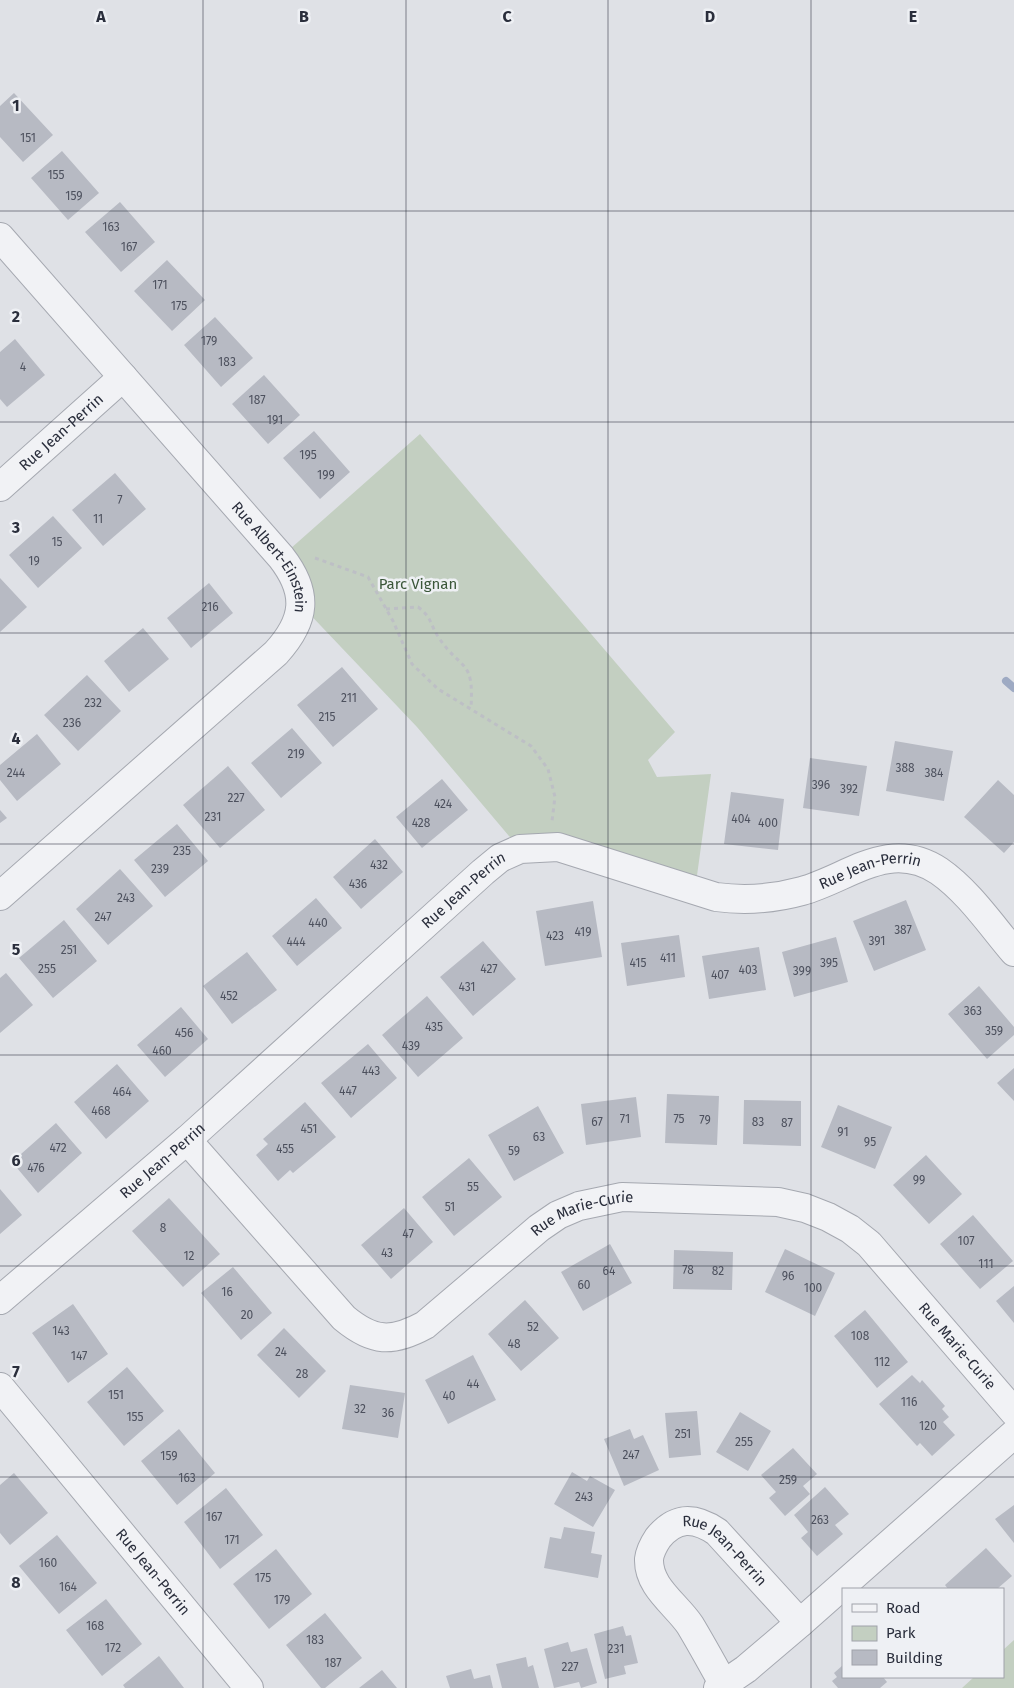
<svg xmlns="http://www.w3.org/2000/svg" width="1014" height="1688" font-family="'Fira Sans',sans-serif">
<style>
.green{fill:#c3cfc1}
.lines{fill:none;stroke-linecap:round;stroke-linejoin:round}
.stream{stroke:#9eaac3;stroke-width:8}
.building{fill:#b7bac3}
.minor-casing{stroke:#a5a8b0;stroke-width:30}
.path{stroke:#bdbfc5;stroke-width:3;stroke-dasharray:4 4;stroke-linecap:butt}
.minor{stroke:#f1f2f5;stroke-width:28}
.grid{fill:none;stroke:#2a2e3c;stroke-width:1;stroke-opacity:0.55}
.labels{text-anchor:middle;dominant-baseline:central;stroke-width:5;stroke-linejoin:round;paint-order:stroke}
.number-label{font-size:12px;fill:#4d515e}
.street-label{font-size:15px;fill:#2a2e3c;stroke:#eef0f4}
.park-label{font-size:15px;fill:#3a5639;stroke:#eef0f4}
.grid-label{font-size:16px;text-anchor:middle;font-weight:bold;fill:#2a2e3c;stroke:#eef0f4;stroke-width:5;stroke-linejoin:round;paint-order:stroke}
</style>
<rect width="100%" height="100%" fill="#dfe1e6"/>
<path class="green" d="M420 434 675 732 648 760 657 777 711 774 695 890 520 849 417 727 302 606 281 557Z
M1014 1640V1688H962L974 1677H1003V1650Z"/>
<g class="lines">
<path class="stream" d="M1006 681 1014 688"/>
</g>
<path class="building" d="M14 93 53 135 23 162 0 137V106Z
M62 151 99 193 68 220 31 178Z
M120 202 155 242 121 272 85 232Z
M167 260 205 300 172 331 134 291Z
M215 317 253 358 221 387 184 345Z
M15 339 45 375 7 407 0 399V352Z
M264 375 300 415 268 444 232 404Z
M314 431 350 472 320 499 283 458Z
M115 473 146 509 103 546 72 510Z
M53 516 82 548 38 588 9 555Z
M0 578 27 607 0 632Z
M209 583 233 613 191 648 167 618Z
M143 628 169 659 129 692 104 661Z
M342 667 378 709 333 747 297 705Z
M87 675 121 711 78 751 44 715Z
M292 728 322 763 281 798 251 763Z
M37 734 61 764 17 801 0 780V765Z
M895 741 953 751 944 801 886 791Z
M810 758 867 766 859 816 803 808Z
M228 766 265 810 220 848 183 805Z
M442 779 468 810 422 848 396 817Z
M998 780 1014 795V842L1004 853 964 817Z
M731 792 784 799 778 850 724 844Z
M0 810 7 818 0 823Z
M177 824 208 861 165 897 134 860Z
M375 839 403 872 361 909 333 877Z
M120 869 153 906 108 945 76 909Z
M316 898 342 928 297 966 272 936Z
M906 900 926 950 874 971 853 921Z
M593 901 602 957 545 966 536 911Z
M64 920 97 961 53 998 19 958Z
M679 935 685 977 627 986 621 943Z
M836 937 848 982 794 997 782 952Z
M483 941 516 979 473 1016 440 977Z
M759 947 766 990 709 999 702 956Z
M247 952 277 990 232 1024 203 986Z
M6 973 33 1005 0 1033V978Z
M979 986 1014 1027V1035L987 1059 948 1014Z
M427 996 463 1038 418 1077 382 1035Z
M181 1007 208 1039 165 1077 137 1045Z
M368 1044 397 1078 351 1118 321 1083Z
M117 1064 149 1101 106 1139 74 1102Z
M1014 1068V1101L997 1083Z
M667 1094 719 1096 717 1145 665 1143Z
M636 1097 641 1137 586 1145 581 1104Z
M744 1100 801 1101V1146L743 1144Z
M305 1102 336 1137 293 1173 290 1170 278 1181 256 1155 268 1144 263 1139Z
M838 1105 892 1127 875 1169 821 1147Z
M538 1106 564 1153 514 1181 488 1135Z
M56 1123 82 1153 38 1193 12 1162Z
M926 1155 962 1194 929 1224 893 1185Z
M469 1158 502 1197 454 1236 422 1197Z
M0 1189 22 1215 0 1234Z
M169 1198 220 1254 183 1287 132 1231Z
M404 1208 433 1242 391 1279 361 1245Z
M973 1215 1013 1261 980 1289 940 1244Z
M610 1244 632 1283 583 1311 561 1272Z
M785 1249 835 1273 815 1316 765 1292Z
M674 1250 733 1252 732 1290 673 1289Z
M233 1267 272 1313 241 1340 201 1293Z
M1014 1286V1323L996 1301Z
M525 1300 559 1338 521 1371 488 1334Z
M73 1304 108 1354 68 1383 32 1333Z
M865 1310 908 1362 877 1388 834 1336Z
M284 1328 326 1371 299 1398 257 1355Z
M473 1355 496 1400 448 1424 425 1380Z
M127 1367 164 1411 124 1446 87 1402Z
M912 1375 920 1383 922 1380 945 1406 942 1409 949 1417 943 1422 955 1435 932 1456 920 1443 917 1446 879 1404Z
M350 1385 405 1393 398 1438 342 1429Z
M697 1411 701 1455 669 1458 665 1413Z
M740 1412 771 1431 748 1471 716 1452Z
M179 1429 215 1473 177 1505 141 1461Z
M630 1429 634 1439 643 1435 659 1470 624 1486 604 1439Z
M793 1448 817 1474 803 1486 810 1494 785 1516 769 1498 776 1492 761 1475Z
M572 1472 587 1481 590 1476 615 1490 593 1527 554 1504Z
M14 1473 48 1513 10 1545 0 1533V1485Z
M825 1487 849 1514 835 1525 843 1534 817 1556 801 1538 808 1532 794 1515Z
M226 1488 263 1535 220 1569 184 1522Z
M1014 1505V1543L995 1519Z
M564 1527 595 1532 591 1553 602 1555 598 1578 544 1568 550 1537 561 1539Z
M57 1535 97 1583 59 1614 19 1566Z
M986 1548 1012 1576 997 1589H948L945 1585Z
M276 1549 312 1594 269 1629 233 1584Z
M106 1599 142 1644 102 1676 66 1630Z
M325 1613 362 1658 325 1688H321L286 1645Z
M623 1626 626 1636 631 1635 638 1663 624 1666 626 1674 605 1679 594 1634Z
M568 1642 571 1652 587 1648 597 1683 581 1688 579 1682 554 1688 544 1649Z
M159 1656 184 1688H125L123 1685Z
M526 1657 528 1667 533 1665 539 1688H502L496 1664Z
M843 1665V1677H883L887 1682 880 1688H838L832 1681 837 1677 834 1673Z
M471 1669 474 1679 490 1675 493 1688H450L446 1676Z
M382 1670 397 1688H359Z"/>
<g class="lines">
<g class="minor-casing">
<g id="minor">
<path id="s1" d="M0 237 281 557C309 593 306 620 276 653L0 896"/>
<path id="s2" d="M0 487 123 377"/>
<path id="s3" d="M187 1140 344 1318C373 1342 392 1343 425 1325L539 1228 558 1215 579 1206 622 1197 778 1202 805 1208 828 1217 850 1229 869 1244 1014 1412"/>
<path id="s4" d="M0 1300 187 1140 483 872 500 858 520 849 558 847 716 897C746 901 773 899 802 891 849 878 889 838 939 871 968 891 991 925 1014 952"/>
<path id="s5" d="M0 1387 249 1688"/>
<path id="s6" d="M724 1685C713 1665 702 1645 690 1625 676 1604 648 1587 649 1559 650 1551 654 1544 658 1538 676 1516 695 1517 717 1532L800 1623"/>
<path d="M718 1688 746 1669 800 1623 1014 1434"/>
</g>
</g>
<path class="path" d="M315 558 368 577 393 621 412 664 438 689 531 746 548 769 555 797 552 821
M386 609 418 607C432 617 430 625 439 638 462 672 474 658 471 708"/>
<use href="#minor" class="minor"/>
</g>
<path class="grid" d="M203 0V1688M406 0V1688M608 0V1688M811 0V1688M0 211H1014M0 422H1014M0 633H1014M0 844H1014M0 1055H1014M0 1266H1014M0 1477H1014"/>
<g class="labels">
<g class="number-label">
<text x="28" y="138">151</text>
<text x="56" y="175">155</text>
<text x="74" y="196">159</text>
<text x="111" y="227">163</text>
<text x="129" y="247">167</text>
<text x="160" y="285">171</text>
<text x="179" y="306">175</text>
<text x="209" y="341">179</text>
<text x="227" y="362">183</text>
<text x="23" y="367">4</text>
<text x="257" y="400">187</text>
<text x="275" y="420">191</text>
<text x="308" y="455">195</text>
<text x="326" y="475">199</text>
<text x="120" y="500">7</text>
<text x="98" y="519">11</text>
<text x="57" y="542">15</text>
<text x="34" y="561">19</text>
<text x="210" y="607">216</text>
<text x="349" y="698">211</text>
<text x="93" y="703">232</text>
<text x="327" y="717">215</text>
<text x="72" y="723">236</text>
<text x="296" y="754">219</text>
<text x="905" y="768">388</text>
<text x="16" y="773">244</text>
<text x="934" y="773">384</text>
<text x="821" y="785">396</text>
<text x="849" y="789">392</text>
<text x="236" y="798">227</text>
<text x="443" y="804">424</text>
<text x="213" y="817">231</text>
<text x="741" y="819">404</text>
<text x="421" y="823">428</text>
<text x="768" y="823">400</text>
<text x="182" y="851">235</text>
<text x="379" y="865">432</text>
<text x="160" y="869">239</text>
<text x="358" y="884">436</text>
<text x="126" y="898">243</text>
<text x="103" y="917">247</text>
<text x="318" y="923">440</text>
<text x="903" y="930">387</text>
<text x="583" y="932">419</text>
<text x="555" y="936">423</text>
<text x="877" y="941">391</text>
<text x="296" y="942">444</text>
<text x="69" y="950">251</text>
<text x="668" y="958">411</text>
<text x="638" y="963">415</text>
<text x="829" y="963">395</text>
<text x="47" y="969">255</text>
<text x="489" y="969">427</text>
<text x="748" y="970">403</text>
<text x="802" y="971">399</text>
<text x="720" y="975">407</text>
<text x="467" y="987">431</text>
<text x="229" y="996">452</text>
<text x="973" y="1011">363</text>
<text x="434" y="1027">435</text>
<text x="994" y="1031">359</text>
<text x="184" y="1033">456</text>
<text x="411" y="1046">439</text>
<text x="162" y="1051">460</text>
<text x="371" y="1071">443</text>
<text x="348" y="1091">447</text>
<text x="122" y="1092">464</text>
<text x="101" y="1111">468</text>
<text x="625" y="1119">71</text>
<text x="679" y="1119">75</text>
<text x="705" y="1120">79</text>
<text x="597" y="1122">67</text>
<text x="758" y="1122">83</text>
<text x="787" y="1123">87</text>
<text x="309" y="1129">451</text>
<text x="843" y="1132">91</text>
<text x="539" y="1137">63</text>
<text x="870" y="1142">95</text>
<text x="58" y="1148">472</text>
<text x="285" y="1149">455</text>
<text x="514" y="1151">59</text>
<text x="36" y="1168">476</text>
<text x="919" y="1180">99</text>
<text x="473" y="1187">55</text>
<text x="450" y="1207">51</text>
<text x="163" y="1228">8</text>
<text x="408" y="1234">47</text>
<text x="966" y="1241">107</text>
<text x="387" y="1253">43</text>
<text x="189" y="1256">12</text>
<text x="986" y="1264">111</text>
<text x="688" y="1270">78</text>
<text x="609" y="1271">64</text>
<text x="718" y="1271">82</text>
<text x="788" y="1276">96</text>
<text x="584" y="1285">60</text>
<text x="813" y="1288">100</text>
<text x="227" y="1292">16</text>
<text x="247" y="1315">20</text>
<text x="533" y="1327">52</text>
<text x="61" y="1331">143</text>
<text x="860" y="1336">108</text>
<text x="514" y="1344">48</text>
<text x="281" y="1352">24</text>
<text x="79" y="1356">147</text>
<text x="882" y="1362">112</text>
<text x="302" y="1374">28</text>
<text x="473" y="1384">44</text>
<text x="116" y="1395">151</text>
<text x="449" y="1396">40</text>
<text x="909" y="1402">116</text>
<text x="360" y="1409">32</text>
<text x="388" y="1413">36</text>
<text x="135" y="1417">155</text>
<text x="928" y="1426">120</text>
<text x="683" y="1434">251</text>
<text x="744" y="1442">255</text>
<text x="631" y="1455">247</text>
<text x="169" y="1456">159</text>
<text x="187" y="1478">163</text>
<text x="788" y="1480">259</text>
<text x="584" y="1497">243</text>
<text x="214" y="1517">167</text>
<text x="820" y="1520">263</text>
<text x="232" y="1540">171</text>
<text x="48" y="1563">160</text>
<text x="263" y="1578">175</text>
<text x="68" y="1587">164</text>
<text x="282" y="1600">179</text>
<text x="95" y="1626">168</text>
<text x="315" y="1640">183</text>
<text x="113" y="1648">172</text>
<text x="616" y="1649">231</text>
<text x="333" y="1663">187</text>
<text x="570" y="1667">227</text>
</g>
<g class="street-label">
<text stroke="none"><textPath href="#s2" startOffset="82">Rue Jean-Perrin</textPath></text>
<text stroke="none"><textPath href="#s1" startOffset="421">Rue Albert-Einstein</textPath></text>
<text stroke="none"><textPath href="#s4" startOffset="1052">Rue Jean-Perrin</textPath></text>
<text stroke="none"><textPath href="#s4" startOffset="619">Rue Jean-Perrin</textPath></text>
<text stroke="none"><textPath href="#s4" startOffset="214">Rue Jean-Perrin</textPath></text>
<text stroke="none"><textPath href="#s3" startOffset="522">Rue Marie-Curie</textPath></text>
<text stroke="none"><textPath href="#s3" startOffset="958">Rue Marie-Curie</textPath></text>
<text stroke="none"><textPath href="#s6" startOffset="255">Rue Jean-Perrin</textPath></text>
<text stroke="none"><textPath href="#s5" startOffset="240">Rue Jean-Perrin</textPath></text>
</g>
<g class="park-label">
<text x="418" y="584">Parc Vignan</text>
</g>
</g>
<g class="grid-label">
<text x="101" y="22">A</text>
<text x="304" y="22">B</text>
<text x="507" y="22">C</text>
<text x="710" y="22">D</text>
<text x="913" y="22">E</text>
<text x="16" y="111">1</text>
<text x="16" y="322">2</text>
<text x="16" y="533">3</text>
<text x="16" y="744">4</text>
<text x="16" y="955">5</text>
<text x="16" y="1166">6</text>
<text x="16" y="1377">7</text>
<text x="16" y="1588">8</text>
</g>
<rect x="842" y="1588" width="162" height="90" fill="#eef0f4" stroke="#a0a2aa"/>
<rect x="852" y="1604" width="25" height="8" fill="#f1f2f5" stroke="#a0a2aa"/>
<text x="886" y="1613" font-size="15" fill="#2a2e3c">Road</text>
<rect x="852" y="1626" width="25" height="15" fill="#c3cfc1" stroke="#a0a2aa"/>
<text x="886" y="1638" font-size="15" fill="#2a2e3c">Park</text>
<rect x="852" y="1650" width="25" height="15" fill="#b7bac3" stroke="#a0a2aa"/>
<text x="886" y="1663" font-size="15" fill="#2a2e3c">Building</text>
</svg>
